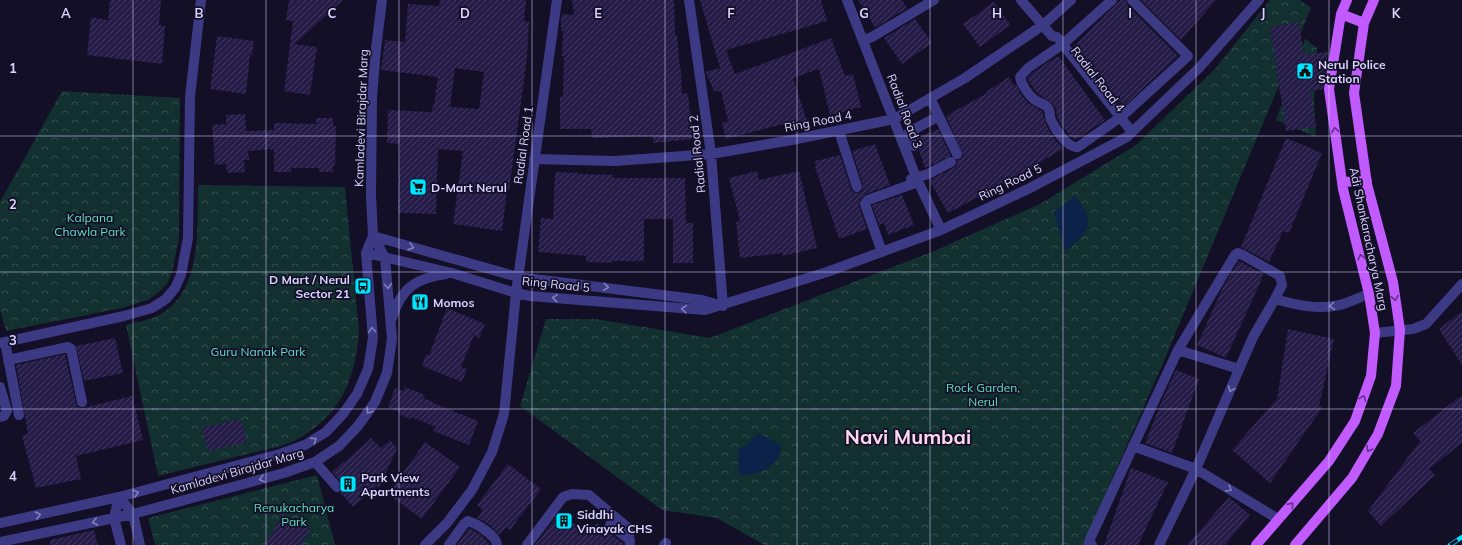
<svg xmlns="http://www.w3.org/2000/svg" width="1462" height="545" font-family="Mulish,sans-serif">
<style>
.park{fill:url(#park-crowns)}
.water{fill:#0c2248}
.building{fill:url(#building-hatch);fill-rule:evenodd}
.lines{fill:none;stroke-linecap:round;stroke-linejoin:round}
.minor{stroke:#3d3a85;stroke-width:10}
.major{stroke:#c25bff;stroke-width:10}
.rail-casing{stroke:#00e5ff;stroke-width:4.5}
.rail{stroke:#130f26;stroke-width:3;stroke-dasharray:9;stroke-linecap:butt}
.oneway{stroke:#623188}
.oneway2{stroke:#837fbc}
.grid{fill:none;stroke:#d9d4ff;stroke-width:1;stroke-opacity:0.55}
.labels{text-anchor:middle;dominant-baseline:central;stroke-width:3.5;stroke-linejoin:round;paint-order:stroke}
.poi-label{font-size:12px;font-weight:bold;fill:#d9d4ff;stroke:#130f26;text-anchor:start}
.street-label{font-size:12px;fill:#d9d4ff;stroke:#130f26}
.park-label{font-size:12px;fill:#5fe0c0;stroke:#130f26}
.town-label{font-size:20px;font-weight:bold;fill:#ffd6f0;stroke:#130f26}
.grid-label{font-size:13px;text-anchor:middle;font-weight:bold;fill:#d9d4ff;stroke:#130f26;stroke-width:3.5;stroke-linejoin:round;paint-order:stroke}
</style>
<defs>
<pattern id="park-crowns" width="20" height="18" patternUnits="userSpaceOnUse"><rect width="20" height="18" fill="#12302f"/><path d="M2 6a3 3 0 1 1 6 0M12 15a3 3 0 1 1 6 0" fill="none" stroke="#344d4e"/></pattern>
<pattern id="building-hatch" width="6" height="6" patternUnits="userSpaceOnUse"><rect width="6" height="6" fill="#241b47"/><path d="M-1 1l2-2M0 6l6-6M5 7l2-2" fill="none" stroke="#433b63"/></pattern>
</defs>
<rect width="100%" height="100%" fill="#130f26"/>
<path class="park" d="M1270 0H1300L1311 8 1164 361 1083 545H764L717 518 662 510 520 406 546 319H596L710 338 934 251 1040 204 1136 145 1215 69Z
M1305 39 1317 48 1314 99 1316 137 1276 120Z
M62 91 180 98 179 238 172 272 167 284 159 292 148 300 122 308 6 331 0 309V202Z
M198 185 345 187 359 331C356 376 342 413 301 437 295 441 288 443 281 446L158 476 126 325C135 322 146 321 155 317 203 296 197 228 198 185Z
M317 475 335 545H155L148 518Z"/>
<path class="water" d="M1075 196C1097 221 1089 233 1065 251L1054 212Z
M758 433 781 445C782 466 757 476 739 475L738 450 748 444Z"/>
<path class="building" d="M110 0H161L159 25 165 26 162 64 87 55 91 17 108 20Z
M289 0H343L295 44 317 47 310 95 284 91 293 21 286 20Z
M440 0H526L524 21 529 22 527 58 509 191H507L502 231 453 224 463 151 438 149 436 214 398 213 400 144 387 143 388 110 432 112 433 105H434L438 77 381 70 385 40 405 42 408 4 439 6ZM455 68 484 72 479 109 450 107Z
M572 0H674L675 35H677L680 69H681L682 94 688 93 692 139 653 143V136L592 138 591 129H560V97H563L564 56H562L563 31H561V18L562 14 574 15Z
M700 0H821L827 21 726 50 735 74 831 38 845 76 853 74 861 107 830 115 819 69 793 78 807 121 785 128 783 124 726 139 722 123 728 121 721 91 714 92 706 72 720 68Z
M858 0H902L907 8 875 28Z
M1120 0H1126L1127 5 1178 56 1124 106 1073 47Z
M1141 0H1216L1181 40Z
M994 2 1010 25 980 47 963 24Z
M915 19 932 43 902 64 884 38Z
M1299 22 1304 55 1328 52 1323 89 1310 91 1316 127 1286 131 1270 27Z
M217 36 254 41 252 55H250L246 94 210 89Z
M1056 57H1059L1105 120 1076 140 1071 137 1061 125 1057 117 1056 109 1052 103 1037 93 1027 79 1032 73Z
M1009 77 1014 86 1016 84 1020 93 1028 103 1042 111 1047 127 1057 142 1064 148 1011 180 948 213 929 180 954 168 957 165V160L962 158 963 155 946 116 987 93 986 92Z
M245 114 246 131 274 130V123L316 124V118H333V126H336L335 166H333V172H319V168H291V172H274V149L248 151 249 160H244L245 172 227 173 226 164 215 165 212 125 226 124V115Z
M938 129 951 156 925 168 919 150 920 146 917 138Z
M1286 138 1322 153 1289 233 1283 231 1269 262 1241 247Z
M875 144 890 185 866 194 860 200 859 206 867 229 839 239 815 167H816L815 161 840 155 851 189 853 192 859 193 862 191 863 185 852 151Z
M757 171 759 180 799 171 817 248 783 256V253L740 258 736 222 740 221 729 178Z
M555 172 578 173V174L613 175V178H685L686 223H693V263H673V219H644V261H613L612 263 586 262V256L538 252 541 218 553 219Z
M902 195 914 225 888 235 884 223 879 225 872 205Z
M1239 261 1264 274 1226 358 1197 345 1224 285Z
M447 308 485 324 479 338 474 335 461 367 467 369 462 382 422 366 426 354 429 355Z
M1462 311V365L1439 329Z
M1288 329 1334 339 1319 406 1322 408 1270 483 1232 450 1277 399Z
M115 338 123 373 84 381 76 346Z
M65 354 76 403 77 407 83 408 132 396 143 440 76 456 81 479 36 488 22 436 28 434 16 365Z
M1176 370 1199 379 1172 453 1145 443 1163 398Z
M405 387 425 395 423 398 433 402V403L478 421 469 445 433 431 436 427 411 417 410 419 398 414 399 412 388 407 395 388 403 391Z
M1462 395V443L1429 469 1435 475 1381 526 1368 511 1420 441 1413 433Z
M241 419 247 442 208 451 202 428Z
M371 438 381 448 390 440 397 448 379 488 377 486 353 507 340 492 343 489V485L332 472 344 461 345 462Z
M425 442 460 467 422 519 388 494Z
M508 464 541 489 510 530 506 527 499 535 490 525 477 518 483 510 477 505Z
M1131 468 1168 482 1138 545H1104Z
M1229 497 1250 515 1225 545H1187Z
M560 512 589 535 597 523 623 543V545H535Z
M283 514 310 530 301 545H265Z
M469 528 482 536 490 545H457Z
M94 530 98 545H50V540Z"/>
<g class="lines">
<path class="minor" d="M689 0 711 154 723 306
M847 0 916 177 941 230
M1021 0 1052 36 1057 37 1132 132
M1112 0 1063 44 1028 68 1020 77C1021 84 1029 96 1035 100 1039 103 1046 104 1048 108 1051 112 1049 117 1051 120 1055 129 1068 149 1078 147L1115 121
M864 40 872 37 934 0
M930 98 957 154
M1120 118 1188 56 1132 0
M839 131 857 187
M914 146 908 136 909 132 939 116
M534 159 615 161 711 154 792 140 894 119 965 78 1043 25 1071 0
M911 179 928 174 951 162
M373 236 518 277 702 300 723 306
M882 252 865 204 868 200 918 182
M366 253 452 273 516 293 530 296 705 310 827 272 941 230 1030 188 1127 137 1132 132 1199 68 1259 0
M392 318C401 288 416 278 446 274
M1375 333 1413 329 1426 324 1462 284
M5 342 19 415
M0 343 124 316 152 308 166 299 175 288 181 275 188 238 190 97 201 0
M1178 350 1239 369
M8 360 68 347 71 349 82 402
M0 387 7 411 4 416 0 417
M1133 446 1196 469 1278 519
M315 462 337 487
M0 523 119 497 133 514 0 542
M610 525 630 540
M121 545 114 518 119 497 280 454 305 445 326 432 343 414 357 394 368 369 373 338 366 253 373 236
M140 545 133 514 284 473 315 462 339 446 358 426 375 402 387 373 392 339 385 258 373 236 371 195 372 97 376 49 382 0
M425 545 447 523 472 490 492 452 504 414 516 293 557 0
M449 545 464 524 468 521C476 523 497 536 497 545
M527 545 563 497 572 494 589 495 627 527 629 535 630 545
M664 545 666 543
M1092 545 1089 543 1090 539 1178 350 1235 255 1238 253 1243 255 1280 276 1282 285 1275 299
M1159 545 1196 469 1253 337 1275 299C1296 305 1318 310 1340 305 1350 302 1360 297 1369 294"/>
<path class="major" d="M1341 14 1364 23
M1342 182 1367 181
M1256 545 1329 461 1355 421 1371 376 1375 333 1369 294 1343 189 1329 89 1341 14 1347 0
M1295 545 1352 478 1378 434 1396 386 1400 330 1393 282 1367 184 1354 93 1364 23 1374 0"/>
<g class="rail-casing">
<path id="rail" d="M1450 545 1462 537"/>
</g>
<use href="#rail" class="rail"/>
</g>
<defs><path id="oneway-chevron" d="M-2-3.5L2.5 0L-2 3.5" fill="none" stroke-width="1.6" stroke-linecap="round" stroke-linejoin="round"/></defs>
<g class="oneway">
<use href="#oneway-chevron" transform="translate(1335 130) rotate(-98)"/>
<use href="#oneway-chevron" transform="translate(1361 257) rotate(-104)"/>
<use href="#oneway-chevron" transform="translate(1395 298) rotate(81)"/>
<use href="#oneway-chevron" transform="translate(1363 398) rotate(-70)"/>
<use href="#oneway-chevron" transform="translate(1369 449) rotate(120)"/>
<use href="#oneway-chevron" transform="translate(1291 505) rotate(-49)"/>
</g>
<g class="oneway2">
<use href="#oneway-chevron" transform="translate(411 247) rotate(16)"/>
<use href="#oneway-chevron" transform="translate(388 286) rotate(85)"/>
<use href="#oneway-chevron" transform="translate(606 287) rotate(6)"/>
<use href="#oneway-chevron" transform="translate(555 298) rotate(-175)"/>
<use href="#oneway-chevron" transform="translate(1332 306) rotate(172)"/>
<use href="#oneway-chevron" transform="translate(684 309) rotate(-175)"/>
<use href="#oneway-chevron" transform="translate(372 330) rotate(-95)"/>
<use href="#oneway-chevron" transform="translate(1231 389) rotate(113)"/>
<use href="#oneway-chevron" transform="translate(369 411) rotate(126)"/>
<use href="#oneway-chevron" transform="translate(314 440) rotate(-34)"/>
<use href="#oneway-chevron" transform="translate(262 479) rotate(165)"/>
<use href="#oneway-chevron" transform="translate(1229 489) rotate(31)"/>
<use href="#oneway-chevron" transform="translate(136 493) rotate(-15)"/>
<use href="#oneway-chevron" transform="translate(38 515) rotate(-12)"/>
<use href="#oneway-chevron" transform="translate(95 522) rotate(168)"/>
</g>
<path class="grid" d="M133 0V545M266 0V545M399 0V545M532 0V545M665 0V545M797 0V545M930 0V545M1063 0V545M1196 0V545M1329 0V545M0 136H1462M0 272H1462M0 409H1462"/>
<defs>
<g id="civic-square" transform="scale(0.9)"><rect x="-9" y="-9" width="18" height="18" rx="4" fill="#00e5ff" stroke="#130f26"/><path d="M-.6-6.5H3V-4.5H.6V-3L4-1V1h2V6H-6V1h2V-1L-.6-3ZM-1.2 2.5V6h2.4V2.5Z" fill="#111"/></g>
<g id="supermarket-square" transform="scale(0.9)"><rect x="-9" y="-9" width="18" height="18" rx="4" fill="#00e5ff" stroke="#130f26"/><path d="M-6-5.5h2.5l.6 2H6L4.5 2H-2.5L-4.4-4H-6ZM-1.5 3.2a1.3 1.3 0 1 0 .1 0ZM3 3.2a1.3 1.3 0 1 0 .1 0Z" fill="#111"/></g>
<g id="bus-square" transform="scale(0.9)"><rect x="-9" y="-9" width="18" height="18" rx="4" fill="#00e5ff" stroke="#130f26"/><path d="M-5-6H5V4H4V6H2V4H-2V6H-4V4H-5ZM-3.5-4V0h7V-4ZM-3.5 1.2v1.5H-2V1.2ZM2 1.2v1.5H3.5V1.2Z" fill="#111"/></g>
<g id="restaurant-square" transform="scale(0.9)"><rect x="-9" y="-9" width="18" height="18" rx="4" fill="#00e5ff" stroke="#130f26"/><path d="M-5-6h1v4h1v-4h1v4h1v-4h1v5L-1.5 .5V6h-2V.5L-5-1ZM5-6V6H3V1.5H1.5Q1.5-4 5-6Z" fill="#111"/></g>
<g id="building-square" transform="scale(0.9)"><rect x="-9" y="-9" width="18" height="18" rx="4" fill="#00e5ff" stroke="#130f26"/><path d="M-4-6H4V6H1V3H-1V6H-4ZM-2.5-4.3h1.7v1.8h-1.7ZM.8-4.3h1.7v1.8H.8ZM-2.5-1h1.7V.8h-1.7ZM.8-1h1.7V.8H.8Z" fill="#111"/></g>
</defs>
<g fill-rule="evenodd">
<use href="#civic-square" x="1305" y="71"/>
<use href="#supermarket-square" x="418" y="187"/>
<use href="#bus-square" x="363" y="286"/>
<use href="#restaurant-square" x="420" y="302"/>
<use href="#building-square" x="348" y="484"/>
<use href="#building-square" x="564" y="521"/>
</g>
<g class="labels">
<g class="poi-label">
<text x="1318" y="64">Nerul Police<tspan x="1318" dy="14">Station</tspan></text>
<text x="431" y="187">D-Mart Nerul</text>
<text x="350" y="279" text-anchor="end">D Mart / Nerul<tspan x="350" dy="14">Sector 21</tspan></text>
<text x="433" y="302">Momos</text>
<text x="361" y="477">Park View<tspan x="361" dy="14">Apartments</tspan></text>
<text x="577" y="514">Siddhi<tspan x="577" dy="14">Vinayak CHS</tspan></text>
</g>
<g class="street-label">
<text transform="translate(1098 79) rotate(52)">Radial Road 4</text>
<text transform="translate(905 111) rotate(69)">Radial Road 3</text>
<text transform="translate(361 118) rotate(-88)">Kamladevi Birajdar Marg</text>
<text transform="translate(818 121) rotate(-11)">Ring Road 4</text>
<text transform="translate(523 145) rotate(-82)">Radial Road 1</text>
<text transform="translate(697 154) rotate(-96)">Radial Road 2</text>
<text transform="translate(1010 182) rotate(-26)">Ring Road 5</text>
<text transform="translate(1369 239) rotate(78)">Adi Shankaracharya Marg</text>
<text transform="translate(556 284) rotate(6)">Ring Road 5</text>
<text transform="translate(237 471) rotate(-16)">Kamladevi Birajdar Marg</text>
</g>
<g class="park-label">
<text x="90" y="217">Kalpana<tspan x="90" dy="14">Chawla Park</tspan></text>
<text x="258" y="351">Guru Nanak Park</text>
<text x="983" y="387">Rock Garden,<tspan x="983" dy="14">Nerul</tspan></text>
<text x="294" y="507">Renukacharya<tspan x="294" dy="14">Park</tspan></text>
</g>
<g class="town-label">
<text x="908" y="436">Navi Mumbai</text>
</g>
</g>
<g class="grid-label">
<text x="66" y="18">A</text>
<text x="199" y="18">B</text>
<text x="332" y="18">C</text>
<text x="465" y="18">D</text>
<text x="598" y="18">E</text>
<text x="731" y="18">F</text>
<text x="864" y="18">G</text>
<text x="997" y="18">H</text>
<text x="1130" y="18">I</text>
<text x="1263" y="18">J</text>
<text x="1396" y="18">K</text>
<text x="13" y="73">1</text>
<text x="13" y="209">2</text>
<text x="13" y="345">3</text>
<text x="13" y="481">4</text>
</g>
</svg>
